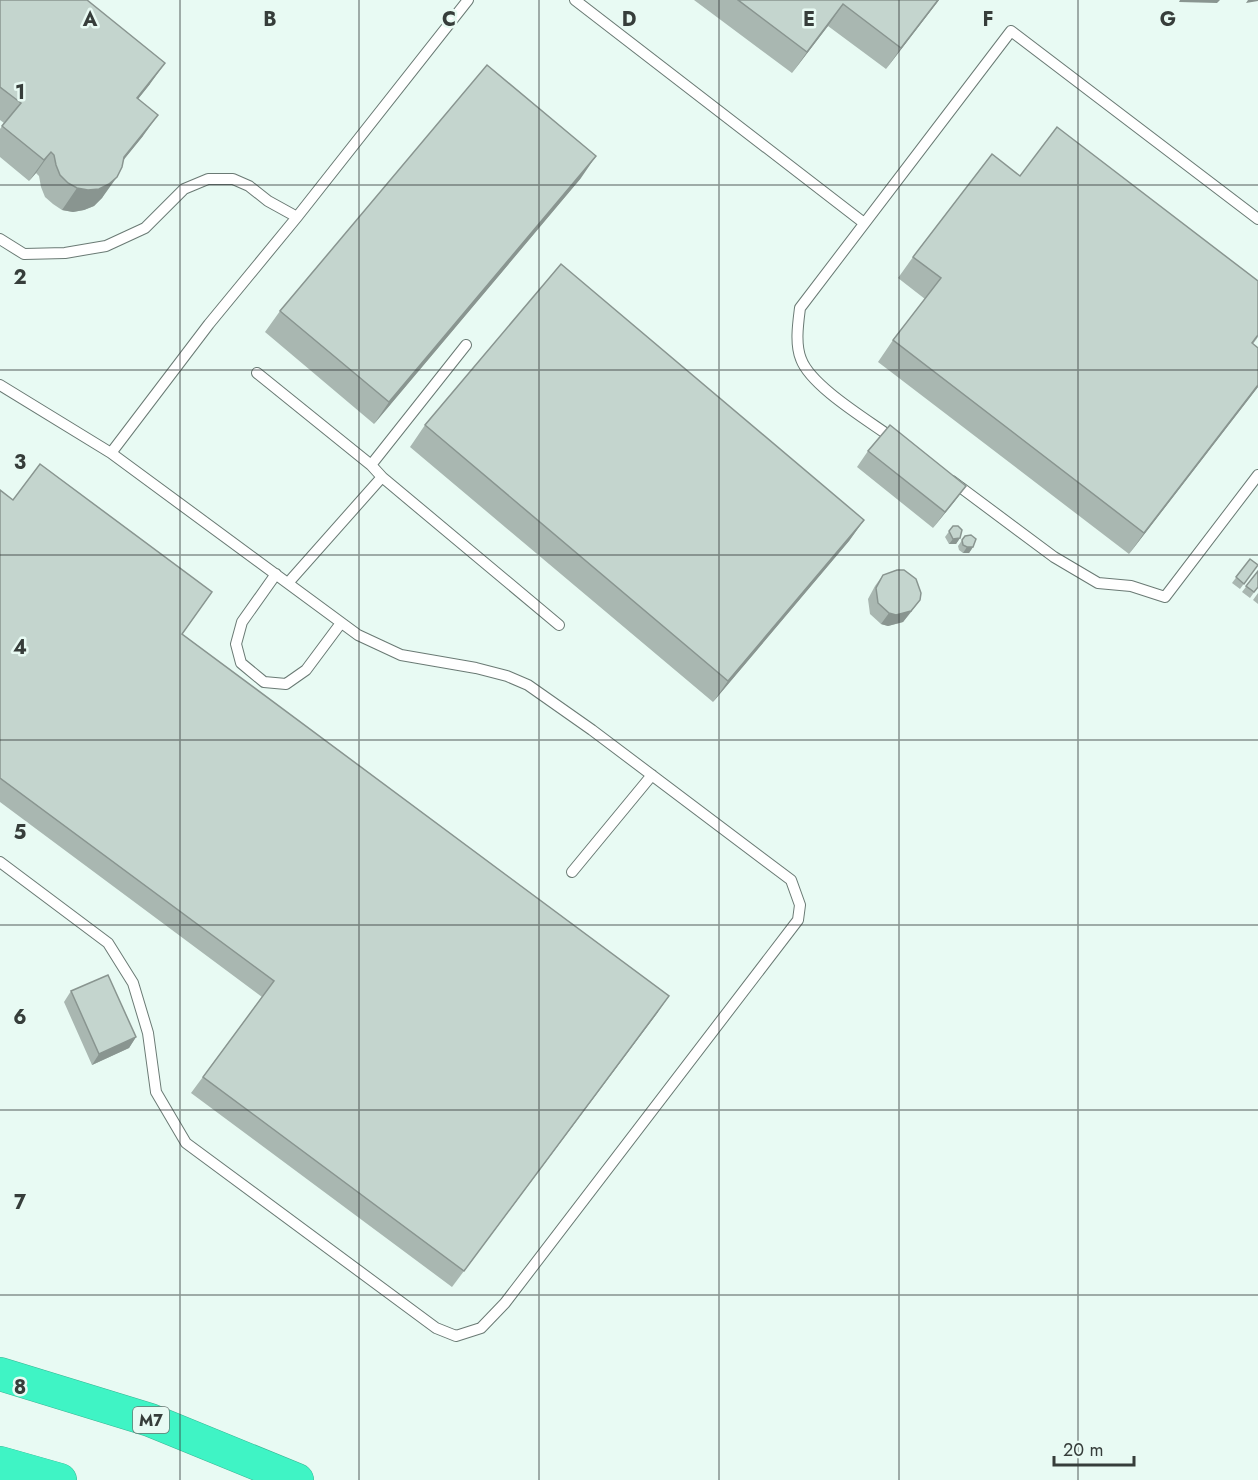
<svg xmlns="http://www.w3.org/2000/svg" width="1258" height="1480" font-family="Jost,sans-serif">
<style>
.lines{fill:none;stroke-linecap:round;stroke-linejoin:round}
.lane-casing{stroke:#6a7a74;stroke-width:12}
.highway-casing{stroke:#3cb494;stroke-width:34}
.lane{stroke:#fff;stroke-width:10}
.highway{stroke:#3ff4c5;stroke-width:33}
.wall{fill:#a9b7b1}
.shaded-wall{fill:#899590}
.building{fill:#c4d5ce;stroke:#899590;stroke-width:1.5}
.grid{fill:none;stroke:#363d3a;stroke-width:1.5;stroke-opacity:0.55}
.labels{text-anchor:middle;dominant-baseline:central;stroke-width:5;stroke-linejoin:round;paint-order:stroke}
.shield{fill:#e8faf3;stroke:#6b7672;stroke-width:1.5}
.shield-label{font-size:16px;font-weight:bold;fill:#363d3a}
.grid-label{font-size:20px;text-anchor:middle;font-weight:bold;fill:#363d3a;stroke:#e8faf3;stroke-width:5;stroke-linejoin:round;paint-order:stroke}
</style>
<rect width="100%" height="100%" fill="#e8faf3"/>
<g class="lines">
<g class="lane-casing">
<path id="lane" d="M575 0 864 223
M0 239 24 254 65 253 106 246 145 228 184 189 208 179H233L249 186 268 201 297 217
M257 373 371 465
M0 385 111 453 358 635 401 655 476 668 507 676 528 685 592 730 791 880 800 905 798 920 505 1303 481 1328 456 1336 436 1328 186 1143 156 1092 148 1033 133 983 108 943 0 862
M895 440C871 422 811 387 801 359 795 344 798 324 800 308L1011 31 1258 219
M111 453 209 324 297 217 468 0
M382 477 559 625
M952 481 1054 557 1098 583 1131 586 1165 597 1258 475
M276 574 242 622 236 644 241 663 264 682 286 684 306 670 341 623
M288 583 382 477 371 465 466 345
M572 872 652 775"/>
</g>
<g class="highway-casing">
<path id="highway" d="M0 1374 150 1420 297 1480
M0 1463 60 1480"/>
</g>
<use href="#lane" class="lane"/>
<use href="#highway" class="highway"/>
</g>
<path class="wall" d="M0 0 150 84 138 99 143 136 123 160 102 198 94 206 84 210 73 212 62 210 53 204 45 197 41 187 39 176 36 173 29 181 0 157V129L4 123 0 120Z
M694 0H939L886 69 828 26 792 73Z
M1020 176 1258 281V337L1253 344 1258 348V387L1129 554 878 362 893 340 925 299 898 278 913 257Z
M581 178 374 424 265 332 280 311Z
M425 425 864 520 849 541 713 702 410 447Z
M868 451 966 486 954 502 933 528 857 467Z
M0 490 13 500 212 592 182 634 658 1012 452 1287 191 1093 262 997 0 802Z
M953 526 960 538 956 544H949L945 537Z
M965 536 973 547 969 553H963L959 550 958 546Z
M1250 559 1258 565 1240 589 1232 583Z
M1258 571V587L1250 598 1242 592Z
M883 575 912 611 903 622 888 626 881 624 870 614 868 599 875 586Z
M1258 593V604L1253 600Z
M71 991 136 1037 129 1048 92 1065 64 1002Z"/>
<path class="shaded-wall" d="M938 0H939L886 69 901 48Z
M1180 0H1220L1217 3 1179 2Z
M1248 0H1258V1L1246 3Z
M843 4 828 26 792 73 807 52Z
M165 63 150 84 122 119 137 98Z
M158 115 143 136 109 178 124 157Z
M51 152 36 173 29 181 44 160Z
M596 156 581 178 374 424 389 402Z
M117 177 102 198 94 206 84 210 73 212 62 210 77 188Z
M1258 385V387L1129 554 1144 533Z
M966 486 954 502 933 528 945 512Z
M864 520 849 541 713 702 728 681Z
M960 538 956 544H949L953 539Z
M967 547H973L969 553H963Z
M920 600 903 622 888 626 881 624 889 613Z
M669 996 658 1012 452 1287 464 1271Z
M136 1037 129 1048 92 1065 99 1054Z"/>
<path class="building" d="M0 0H87L165 63 137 98 158 115 124 157 122 167 117 177 109 184 99 189 88 190 77 188 68 183 60 175 56 165 54 155 51 152 44 160 2 126 21 103 0 87Z
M738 0H938L901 48 843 4 807 52Z
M487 65 596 156 389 402 280 311Z
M1057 127 1258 281V335L1252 343 1258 348V385L1144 533 893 340 941 278 913 257 992 154 1020 176Z
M561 264 864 520 728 681 425 425Z
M890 425 966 486 945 512 868 451Z
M40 464 212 592 182 634 669 996 464 1271 203 1077 274 981 0 778V490L13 500Z
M953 526H958L962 530 960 538 953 539 949 531Z
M971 535 976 539 973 547H967L963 545 962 540 965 536Z
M1250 559 1258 565 1244 584 1236 577Z
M897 570H904L916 579 921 593 920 600 911 611 896 615 889 613 878 603 876 588 883 575Z
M1258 571V587L1254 592 1246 586Z
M108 975 136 1037 99 1054 71 991Z"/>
<path class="grid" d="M180 0V1480M359 0V1480M539 0V1480M719 0V1480M899 0V1480M1078 0V1480M0 185H1258M0 370H1258M0 555H1258M0 740H1258M0 925H1258M0 1110H1258M0 1295H1258"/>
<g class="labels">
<rect class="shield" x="133" y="1407" width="36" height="26" rx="4.5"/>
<g class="shield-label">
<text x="151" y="1420">M7</text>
</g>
</g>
<g class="grid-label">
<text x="90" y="26">A</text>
<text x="270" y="26">B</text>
<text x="449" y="26">C</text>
<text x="629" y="26">D</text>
<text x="809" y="26">E</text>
<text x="988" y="26">F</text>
<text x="1168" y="26">G</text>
<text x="20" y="99">1</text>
<text x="20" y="284">2</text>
<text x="20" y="469">3</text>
<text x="20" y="654">4</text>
<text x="20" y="839">5</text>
<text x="20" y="1024">6</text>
<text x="20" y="1209">7</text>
<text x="20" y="1394">8</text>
</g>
<path d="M1054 1456v9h80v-9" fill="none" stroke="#363d3a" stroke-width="3"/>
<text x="1063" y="1456" font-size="18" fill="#363d3a" stroke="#e8faf3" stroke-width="4.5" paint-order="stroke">20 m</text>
</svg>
